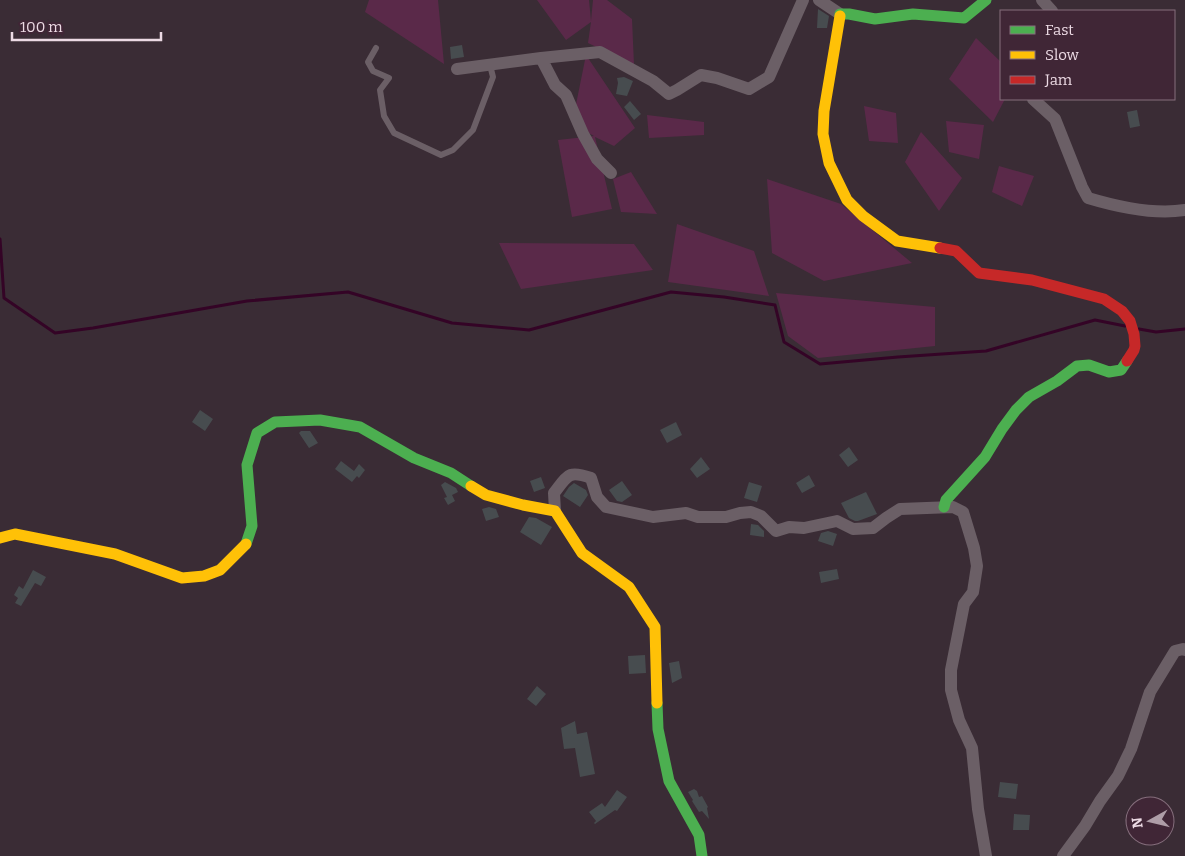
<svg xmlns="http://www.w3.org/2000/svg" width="1185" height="856" font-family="Bitter,serif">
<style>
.green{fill:#5a2949}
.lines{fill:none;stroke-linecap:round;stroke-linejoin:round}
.stream{stroke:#340426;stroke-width:3}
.building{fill:#474c4f}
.lane{stroke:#6b5f66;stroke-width:6}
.street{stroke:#6b5f66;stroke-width:12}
.fast{stroke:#4caf50;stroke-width:11}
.slow{stroke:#ffc107;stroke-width:11}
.jam{stroke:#c62828;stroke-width:11}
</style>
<rect width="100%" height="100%" fill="#3a2c35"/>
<path class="green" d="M369 0H438L444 64 365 12Z
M537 0H589L591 21 593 0H607L632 19 634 65 588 43 591 22 566 40Z
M976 38 1001 62V99H1005L993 122 949 79Z
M586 55 635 128 614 146 595 137 612 209 572 217 558 140 594 136 572 124Z
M864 106 896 113 898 143 869 141Z
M647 115 704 122V135L649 138Z
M946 121 984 125 979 159 949 152Z
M921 132 962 178 939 211 905 162Z
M999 166 1034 176 1022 206 992 192Z
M631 172 657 214 621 212 613 179Z
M767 179 841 204 912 263 824 281 772 253Z
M677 224 754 251 769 296 668 282Z
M499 243 634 244 653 270 521 289Z
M776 293 935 307V346L818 358 788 336Z"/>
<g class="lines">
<path class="stream" d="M0 239 4 298 55 333 93 328 247 301 348 292 452 323 529 330 671 292 724 297 775 305 784 342 820 364 898 357 986 351 1095 320 1125 326
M1139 329 1156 332 1185 329"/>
</g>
<path class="building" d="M818 9 829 16 827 28H817Z
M462 45 464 57 451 59 450 47Z
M624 77 633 81 627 96 616 94 618 83 617 78Z
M630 101 641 114 634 120 624 107Z
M1137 110 1140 126 1130 128 1127 112Z
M200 410 213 419 205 431 192 422Z
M676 422 682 435 667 443 660 430Z
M301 431H310L318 443 309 448 299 433Z
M849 447 858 460 848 467 839 455Z
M701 457 710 469 697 478 690 469Z
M341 461 354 471 359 464 365 470 359 478 357 476 352 482 335 469Z
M809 475 815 486 802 493 796 483Z
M541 477 545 488 534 492 530 481Z
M622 481 632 495 622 502 617 501 609 490Z
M445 482 456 488 458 492 452 495 455 501 448 505 444 498 447 497 441 485Z
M749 482 762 486 757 502 744 498Z
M574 483 586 490 588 495 580 507 563 496 569 487Z
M866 492 877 514 858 521H855L849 518 841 503Z
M489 507 496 509 499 517 486 521 482 509Z
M529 517 536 518 552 527 541 545 520 532Z
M751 524 758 525 764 531V537L750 535Z
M828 531 837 534 833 546 818 541 821 533Z
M837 569 839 579 821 583 819 572Z
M33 570 46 577 41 586 35 583 21 606 15 603 18 598 14 595 19 586 23 589Z
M645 655 646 673 629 674 628 656Z
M679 661 682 678 672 683 669 663Z
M537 686 546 694 536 706 527 699Z
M575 721 577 734 587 732 595 774 580 777 575 748 564 749 561 728Z
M1000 782 1018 784 1016 799 998 797Z
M694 789 697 791 699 797 702 796 708 807 707 808 709 819 702 811 699 812 692 801 693 800 688 792Z
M617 790 627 797 617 811 615 810 595 824 594 823 596 821 589 812 602 803 605 807Z
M1014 814 1030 815 1029 830H1013Z"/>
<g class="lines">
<path class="lane" d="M376 48 368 62 373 71 389 78 380 90 384 116 394 133 441 155 453 150 473 130 493 77 490 65"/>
<path class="street" d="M819 0 840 14
M1042 0 1052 11
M541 58 555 85 566 95 583 134 597 159 611 173
M457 69 541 58 600 52 653 81 669 94 677 90 701 75 717 78 749 89 769 77 803 0
M1033 99 1055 119 1082 187 1088 198C1118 207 1154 215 1185 210
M555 511 554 493C568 475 568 470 591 478L597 497 606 507 653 517 686 513 698 517H726L740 513 751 512 761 516 776 531 789 527 804 528 837 521 853 529 873 528 886 518 900 509 953 507 963 512 974 548 977 566 973 592 964 604 951 670V690L959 720 972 748 978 809 986 856
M1063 856 1085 826 1100 801 1118 776 1131 749 1150 692 1175 651 1183 649 1185 650"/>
<path class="fast" d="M840 16V14H849L875 19 913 14 964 18 986 0
M944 507 946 500 985 457 1002 429 1016 410 1029 397 1057 381 1077 366 1089 365 1109 372 1121 370 1127 361
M246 544 252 526 247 465 257 433 275 422 320 420 360 427 414 458 451 473 471 486
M657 703 658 729 669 781 699 835 702 856"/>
<path class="slow" d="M840 16 824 111 823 134 829 163 847 200 863 216 897 241 940 248
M471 486 486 495 523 505 555 511 582 553 629 587 655 627 657 703
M0 538 15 534 115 554 182 578 204 576 220 570 246 544"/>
<path class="jam" d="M940 248 956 251 979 273 1032 280 1104 299 1122 311 1130 321 1134 334 1135 346 1134 350 1127 361"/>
</g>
<rect x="1000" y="10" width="175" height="90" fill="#402636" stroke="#856e7c"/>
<rect x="1010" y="26" width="25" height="8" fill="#4caf50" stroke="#856e7c"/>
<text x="1045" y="35" font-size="15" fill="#ecdae4">Fast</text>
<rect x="1010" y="51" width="25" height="8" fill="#ffc107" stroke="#856e7c"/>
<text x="1045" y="60" font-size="15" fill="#ecdae4">Slow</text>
<rect x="1010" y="76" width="25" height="8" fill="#c62828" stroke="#856e7c"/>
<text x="1045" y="85" font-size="15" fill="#ecdae4">Jam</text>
<g transform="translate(1150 821) rotate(262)"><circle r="24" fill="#402636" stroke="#856e7c"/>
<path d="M0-4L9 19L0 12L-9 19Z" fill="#ae9da7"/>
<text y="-8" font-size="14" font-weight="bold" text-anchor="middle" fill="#ecdae4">N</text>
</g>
<path d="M12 32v8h149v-8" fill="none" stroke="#ecdae4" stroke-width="2.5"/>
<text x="20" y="32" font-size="15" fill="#ecdae4" stroke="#402636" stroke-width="4" paint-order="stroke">100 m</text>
</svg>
